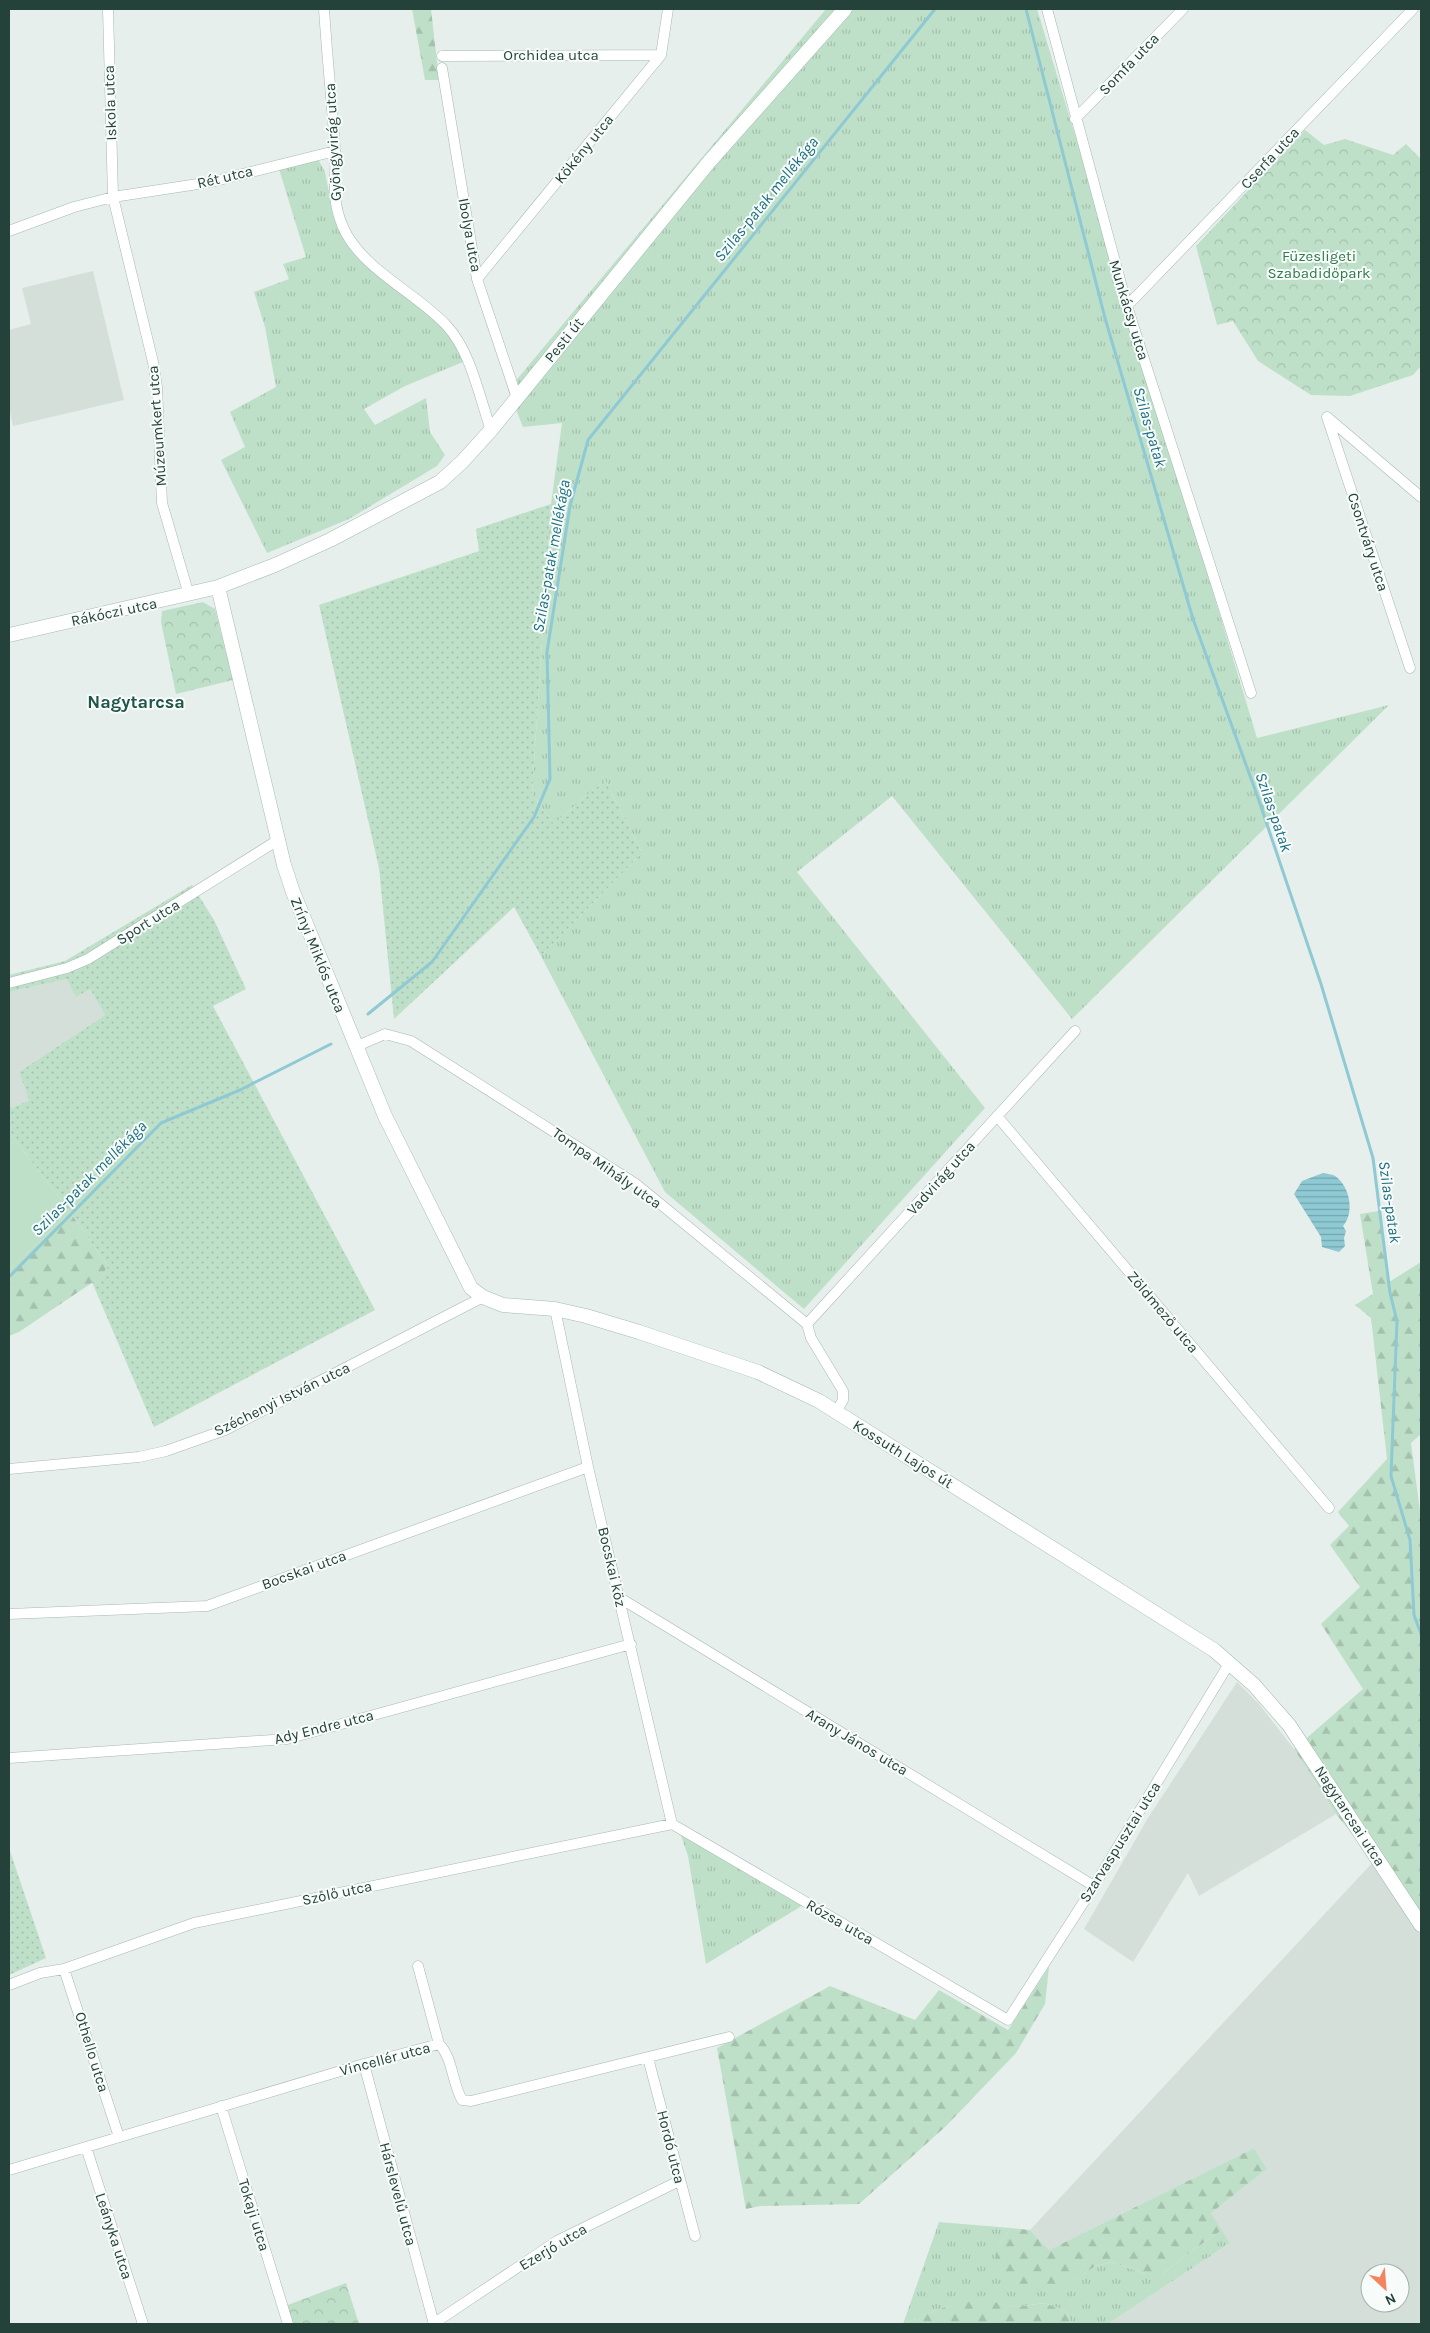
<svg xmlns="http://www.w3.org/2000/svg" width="1430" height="2333" font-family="Karla,sans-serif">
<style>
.built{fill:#d4dfda;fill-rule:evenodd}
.grass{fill:url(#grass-tufts)}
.forest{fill:url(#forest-firs)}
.park{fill:url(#park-crowns)}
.garden{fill:url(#garden-dots)}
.pitch{fill:#bfe0c8}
.water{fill:url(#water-rules)}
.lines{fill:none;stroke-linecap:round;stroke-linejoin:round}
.stream{stroke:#8ec9d4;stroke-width:3}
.minor-casing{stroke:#a8b8b2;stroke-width:11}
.secondary-casing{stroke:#a4bbb3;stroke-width:15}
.minor{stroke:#fff;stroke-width:10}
.secondary{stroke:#fff;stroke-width:14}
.labels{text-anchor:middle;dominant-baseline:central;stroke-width:4;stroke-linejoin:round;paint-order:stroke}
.street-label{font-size:15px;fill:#24423a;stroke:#f7fbf9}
.park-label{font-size:15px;fill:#2d7a4b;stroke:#f7fbf9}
.water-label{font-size:16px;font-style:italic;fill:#1c6f80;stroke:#f7fbf9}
.quarter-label{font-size:18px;font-weight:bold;fill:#1f5548;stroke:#f7fbf9}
</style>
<defs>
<pattern id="grass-tufts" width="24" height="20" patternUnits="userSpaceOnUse" patternTransform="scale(1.25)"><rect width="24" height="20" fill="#bfe0c8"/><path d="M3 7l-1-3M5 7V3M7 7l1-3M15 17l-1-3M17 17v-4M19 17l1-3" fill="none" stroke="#a4c1ad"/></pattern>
<pattern id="forest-firs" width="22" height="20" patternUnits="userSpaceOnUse" patternTransform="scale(1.25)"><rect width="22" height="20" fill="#bfe0c8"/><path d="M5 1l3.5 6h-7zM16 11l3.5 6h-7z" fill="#a4c1ad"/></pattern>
<pattern id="park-crowns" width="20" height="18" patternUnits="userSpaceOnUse" patternTransform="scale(1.25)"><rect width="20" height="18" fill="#bfe0c8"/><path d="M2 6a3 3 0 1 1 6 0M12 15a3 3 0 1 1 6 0" fill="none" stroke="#a4c1ad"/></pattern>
<pattern id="garden-dots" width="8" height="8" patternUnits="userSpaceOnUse" patternTransform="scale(1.25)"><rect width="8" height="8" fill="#bfe0c8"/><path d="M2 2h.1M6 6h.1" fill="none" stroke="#a4c1ad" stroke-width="1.8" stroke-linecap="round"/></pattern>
<pattern id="water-rules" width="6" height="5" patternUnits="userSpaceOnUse" patternTransform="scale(1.25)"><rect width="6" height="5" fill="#8ec9d4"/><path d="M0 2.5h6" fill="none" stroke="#74a5ad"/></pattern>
</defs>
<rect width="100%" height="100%" fill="#e6efeb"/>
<path class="built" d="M93 271 124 400 13 426 9 407V330L31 324 22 288Z
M67 979 90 989 105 1015 19 1072 29 1100 12 1108 9 1102V992Z
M1237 1682 1259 1704 1294 1749 1336 1814 1199 1896 1188 1873 1133 1962 1084 1929 1148 1818Z
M1374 1861 1421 1933V2324H1108L1230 2243 1211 2213 1267 2169 1254 2148 1049 2250 1030 2230ZM1370 2273H1400V2303H1370Z"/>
<path class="grass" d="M826 9H1037L1257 738 1389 705 1072 1019 892 796 797 872 985 1108 804 1309 665 1192 541 956 642 853 605 780 554 824 532 794 551 504 562 423 523 427 508 390Z
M318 159 325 172 331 202 349 241 429 310 456 344 463 362 405 386 364 409 375 425 426 398 430 432 445 455 437 466 349 519 267 553 221 460 245 447 230 412 276 387 265 327 254 292 289 279 283 264 306 257 279 169Z
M678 1827 805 1904 706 1964 688 1856Z
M939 2222 1011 2228 997 2248 1072 2281 1094 2267 1111 2262 1146 2274H1163L1183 2257 1222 2230 1230 2243 1108 2324H1072L1066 2311 1044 2303 1016 2307 977 2299 945 2307 903 2324Z"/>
<path class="forest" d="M412 9H431L439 80H425Z
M1379 1211 1389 1282 1421 1262V1434L1411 1443 1421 1519V1933L1374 1861 1336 1814 1294 1749 1363 1689 1321 1624 1360 1587 1330 1545 1349 1526 1338 1512 1387 1459 1371 1318 1355 1305 1373 1294 1360 1214Z
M70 1212 108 1266 102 1276 19 1332 9 1336V1270Z
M1049 1967 1045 2004 1016 2053 945 2127 859 2204 760 2206 746 2209 717 2048 830 1986 915 2020 939 1990 1008 2030Z
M1254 2148 1267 2169 1211 2213 1222 2230 1183 2257 1163 2274H1146L1111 2262 1094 2267 1072 2281 1050 2288 1025 2291 1006 2285 994 2268 997 2248 1011 2228 1030 2230 1049 2250Z
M977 2298 1016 2307 1044 2303 1066 2311 1072 2324H903L945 2307Z"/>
<path class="park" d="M1305 130 1324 145 1345 139 1393 155 1406 144 1421 159V366L1413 375 1350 396 1311 395 1258 361 1233 321 1217 325 1196 246Z
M203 602 215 609 233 680 176 694 161 622 162 611Z
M346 2283 359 2324H291L285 2306Z"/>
<path class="garden" d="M551 504 532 794 554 824 605 780 642 853 541 956 514 907 394 1019 379 868 319 605 479 551 476 529Z
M192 885 214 920 246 989 213 1006 375 1310 154 1427 92 1282 102 1276 108 1266 70 1212 9 1132V1102L12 1108 29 1100 19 1072 105 1015 90 989 76 997 67 979 9 992V975L65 961Z
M9 1848 46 1958 9 1975Z"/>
<path class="pitch" d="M9 1132 70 1212 9 1270Z"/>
<path class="water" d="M1323 1173C1327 1174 1332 1174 1335 1176 1350 1186 1355 1213 1343 1226L1346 1231 1344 1238 1345 1246 1339 1252 1322 1247 1321 1237 1294 1194 1302 1181Z"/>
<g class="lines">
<path class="stream" d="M1026 9 1105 318 1193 619 1257 795 1321 984 1373 1158 1390 1293 1397 1321 1391 1476 1410 1540 1414 1615 1421 1634
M368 1014 432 962 534 817 550 779 547 652 570 506 588 440 935 9
M9 1277 161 1123 240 1090 331 1044"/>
<g class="minor-casing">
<path id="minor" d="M108 9 113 197 153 362 157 387 162 503 189 595
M324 9C327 55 332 102 335 149 337 179 330 197 343 227 361 269 417 293 447 326 471 352 479 396 491 430
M1047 9 1127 306 1251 693
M442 56 661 55
M442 68 477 279 517 398
M1075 119 1183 9
M9 231 74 207 113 197 211 182 335 151
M477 279 661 55 668 9
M1127 306 1413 9
M1327 417 1410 668
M1327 417 1421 497
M9 983 67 968 88 959 278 840
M355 1047 385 1034 411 1041 636 1184 807 1324 811 1338 843 1391V1400L836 1412
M997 1116 1329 1508
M555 1309 588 1467 672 1824
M807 1324 1075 1031
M9 1469 139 1457 166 1451 225 1430 483 1297
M620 1598 1094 1886
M9 1614 207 1606 588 1467
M9 1758 287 1739 631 1644
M672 1824 1008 2020 1094 1886 1230 1662
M418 1966 439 2044
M64 1969 119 2137
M9 1985 40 1973 64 1969 194 1923 672 1824
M648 2058 695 2236
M364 2064 434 2324
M221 2106 288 2324
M86 2147 143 2324
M9 2170 364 2064 439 2044C453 2058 452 2083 462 2100L471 2101 729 2037
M433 2324 557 2241 679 2181"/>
</g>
<g class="secondary-casing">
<path id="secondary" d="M218 587 284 865 293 892 385 1116 471 1288 483 1297 503 1305 555 1309 586 1316 639 1332 758 1372 819 1401 1214 1650 1254 1685 1289 1725 1421 1925
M9 635 218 587 275 565 330 540 440 482 462 462 491 430 709 162 845 9"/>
</g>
<use href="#minor" class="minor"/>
<use href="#secondary" class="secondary"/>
</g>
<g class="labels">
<g class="street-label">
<text x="551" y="55">Orchidea utca</text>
<text transform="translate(1129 64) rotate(-46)">Somfa utca</text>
<text transform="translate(110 103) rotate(-92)">Iskola utca</text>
<text transform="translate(333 142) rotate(-93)">Gyöngyvirág utca</text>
<text transform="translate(584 149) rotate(-51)">Kökény utca</text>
<text transform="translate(1270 158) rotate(-47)">Cserfa utca</text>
<text transform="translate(225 177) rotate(-13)">Rét utca</text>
<text transform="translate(470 235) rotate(80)">Ibolya utca</text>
<text transform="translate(1129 310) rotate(73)">Munkácsy utca</text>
<text transform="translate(564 340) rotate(-51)">Pesti út</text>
<text transform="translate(157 426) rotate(-94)">Múzeumkert utca</text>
<text transform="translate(1368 542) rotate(72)">Csontváry utca</text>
<text transform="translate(114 612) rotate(-12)">Rákóczi utca</text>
<text transform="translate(148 922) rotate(-32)">Sport utca</text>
<text transform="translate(318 955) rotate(68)">Zrínyi Miklós utca</text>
<text transform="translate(607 1168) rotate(35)">Tompa Mihály utca</text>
<text transform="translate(941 1178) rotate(-48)">Vadvirág utca</text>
<text transform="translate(1163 1312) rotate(50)">Zöldmező utca</text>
<text transform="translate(282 1399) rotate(-26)">Széchenyi István utca</text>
<text transform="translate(903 1454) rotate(32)">Kossuth Lajos út</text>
<text transform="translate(612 1567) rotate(77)">Bocskai köz</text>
<text transform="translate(304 1570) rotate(-20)">Bocskai utca</text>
<text transform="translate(324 1727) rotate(-14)">Ady Endre utca</text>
<text transform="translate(857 1742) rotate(31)">Arany János utca</text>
<text transform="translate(1350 1816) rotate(57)">Nagytarcsai utca</text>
<text transform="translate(1120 1842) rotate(-58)">Szarvaspusztai utca</text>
<text transform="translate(337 1893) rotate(-12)">Szőlő utca</text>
<text transform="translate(840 1922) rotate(30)">Rózsa utca</text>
<text transform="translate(92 2052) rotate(73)">Othello utca</text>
<text transform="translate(385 2059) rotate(-15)">Vincellér utca</text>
<text transform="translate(671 2147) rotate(76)">Hordó utca</text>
<text transform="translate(398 2194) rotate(75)">Hárslevelű utca</text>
<text transform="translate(254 2215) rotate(73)">Tokaji utca</text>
<text transform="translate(114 2236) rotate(72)">Leányka utca</text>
<text transform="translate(553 2247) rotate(-31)">Ezerjó utca</text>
</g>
<g class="park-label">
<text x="1319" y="256">Füzesligeti<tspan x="1319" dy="17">Szabadidőpark</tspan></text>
</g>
<g class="water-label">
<text transform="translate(766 199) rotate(-51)">Szilas-patak mellékága</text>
<text transform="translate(1150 427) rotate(74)">Szilas-patak</text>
<text transform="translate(551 556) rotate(-80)">Szilas-patak mellékága</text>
<text transform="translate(1274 812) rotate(71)">Szilas-patak</text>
<text transform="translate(89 1178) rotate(-45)">Szilas-patak mellékága</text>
<text transform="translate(1390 1202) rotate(82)">Szilas-patak</text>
</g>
<g class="quarter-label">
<text x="136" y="702">Nagytarcsa</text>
</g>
</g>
<rect width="1430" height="2333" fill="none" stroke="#24423a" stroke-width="20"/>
<g transform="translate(1385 2288) rotate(154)"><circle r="24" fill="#f7fbf9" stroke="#a3b1ad"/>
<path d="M0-4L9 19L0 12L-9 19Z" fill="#f4845f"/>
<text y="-8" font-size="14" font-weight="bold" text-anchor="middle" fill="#24423a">N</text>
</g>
</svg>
